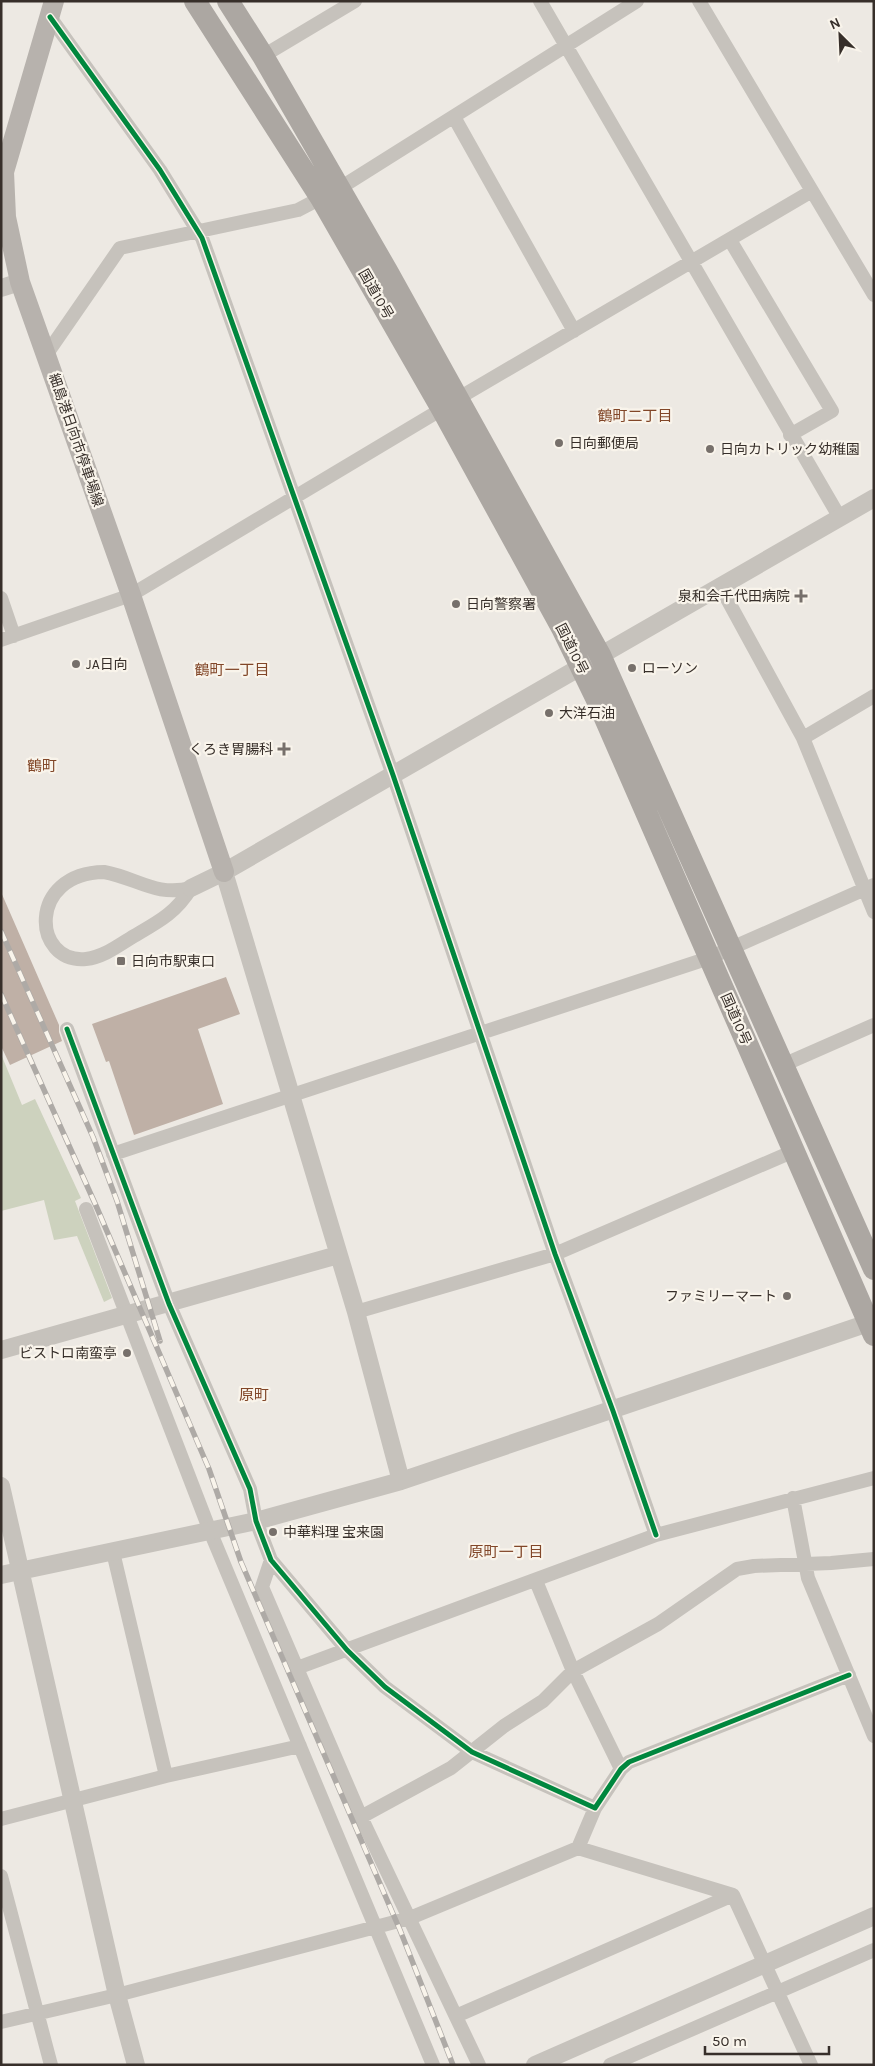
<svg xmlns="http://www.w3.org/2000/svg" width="875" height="2066" font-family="Karla,'Noto Sans JP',sans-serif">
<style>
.green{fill:#cdd2be}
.building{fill:#bfb0a6}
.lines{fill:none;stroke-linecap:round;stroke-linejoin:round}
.minor{stroke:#c6c2bc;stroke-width:14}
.tertiary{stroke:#c6c2bc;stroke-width:18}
.secondary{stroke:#b7b2ad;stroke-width:20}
.trunk{stroke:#aca7a2;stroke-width:22}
.rail-casing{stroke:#aeaaa6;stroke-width:5.5}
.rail{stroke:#f9f4eb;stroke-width:4;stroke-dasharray:11;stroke-linecap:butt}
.cycleway-casing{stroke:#f9f4eb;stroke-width:8}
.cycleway{stroke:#00873e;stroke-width:5}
.poi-dot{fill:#77706b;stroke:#f9f4eb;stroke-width:2}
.labels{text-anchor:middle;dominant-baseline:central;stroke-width:4.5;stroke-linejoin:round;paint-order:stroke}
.street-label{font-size:14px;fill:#372f2a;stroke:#f9f4eb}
.poi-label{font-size:14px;fill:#372f2a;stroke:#f9f4eb;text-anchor:start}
.neighbourhood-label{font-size:15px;fill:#814628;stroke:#f9f4eb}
</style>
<rect width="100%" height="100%" fill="#ede9e3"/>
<path class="green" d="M1 1054 22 1105 35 1099 81 1198 75 1201 112 1298 104 1302 77 1236 54 1240 44 1200 1 1211Z"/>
<path class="building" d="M1 892 59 1025V1032L62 1041 10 1065 1 1046Z
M226 977 240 1014 198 1029 223 1104 134 1135 109 1061 106 1062 92 1024Z"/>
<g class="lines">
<path class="minor" d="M540 1 840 518
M699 1 874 295
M50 17 160 170 202 238 393 775 555 1254 613 1411 656 1535
M263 56 355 1
M454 117 574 331
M730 240 832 411 790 435
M46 355 120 248 298 210 340 188 637 1
M457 399 812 191
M720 586 803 738 874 912
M1 598 14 636
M1 640 131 595 442 409
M803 738 874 696
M104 872C137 878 156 897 191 888 176 913 158 922 134 936 119 945 104 957 86 959 32 964 27 873 104 872Z
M67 1029 169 1304 250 1489 256 1521 271 1560 347 1650 385 1687 472 1752 595 1808 621 1769 629 1762 849 1675
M783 1065 874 1025
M113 1154 709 958 874 885
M86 1209 210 1531 433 2065
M356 1312 555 1254 794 1151
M793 1498 808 1578 874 1736
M271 1560 262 1587 361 1817
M536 1581 573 1671 621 1769
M297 1668 656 1535 874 1478
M166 1776 300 1746
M1 1819 166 1776 113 1552
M578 1848 595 1808
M1 1876 51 2065
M456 2016 733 1895
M1 2022 117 1995 410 1918 578 1848 733 1895 811 2065
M479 2065 361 1817 451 1768 504 1726 543 1701 573 1671 658 1624 737 1569 754 1566 831 1563 874 1559
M610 2065 874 1950"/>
<path class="tertiary" d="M1 288 20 282
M224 872 356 1312 401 1481
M191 888 224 872 874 498
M1 1350 338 1255
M1 1486 117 1995 136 2065
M1 1575 256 1521 401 1481 874 1321
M535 2065 874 1916"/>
<path class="secondary" d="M54 1 4 172 6 217 20 282 131 595 224 872"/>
<path class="trunk" d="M195 1 321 198 442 409 562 628 598 702 874 1335
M228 1 263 56 387 271 600 655 874 1269"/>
<g class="rail-casing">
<path id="rail" d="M1 931 93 1137 117 1201 160 1341
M1 994 97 1208 209 1469 241 1562 400 1930 453 2065"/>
</g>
<use href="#rail" class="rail"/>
<g class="cycleway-casing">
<path id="cycleway" d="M50 17 160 170 202 238 393 775 555 1254 613 1411 656 1535
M67 1029 169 1304 250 1489 256 1521 271 1560 347 1650 385 1687 472 1752 595 1808 621 1769 629 1762 849 1675"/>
</g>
<use href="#cycleway" class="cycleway"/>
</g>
<g class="poi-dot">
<circle cx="559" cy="443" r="5"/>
<circle cx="710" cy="449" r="5"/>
<path d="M798.5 588.5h5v5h5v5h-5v5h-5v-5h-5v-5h5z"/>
<circle cx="456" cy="604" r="5"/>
<circle cx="76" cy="664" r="5"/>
<circle cx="632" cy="668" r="5"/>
<circle cx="549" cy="713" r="5"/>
<path d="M281.5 741.5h5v5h5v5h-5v5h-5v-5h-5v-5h5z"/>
<rect x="116" y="956" width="10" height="10" rx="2.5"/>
<circle cx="787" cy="1296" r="5"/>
<circle cx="127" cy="1353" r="5"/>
<circle cx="273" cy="1532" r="5"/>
</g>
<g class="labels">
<g class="street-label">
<text transform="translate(376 294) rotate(60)">国道10号</text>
<text transform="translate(76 440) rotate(71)">細島港日向市停車場線</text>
<text transform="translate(572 649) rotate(63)">国道10号</text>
<text transform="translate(736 1019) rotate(66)">国道10号</text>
</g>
<g class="poi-label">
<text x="569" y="443">日向郵便局</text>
<text x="720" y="449">日向カトリック幼稚園</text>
<text x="790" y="596" text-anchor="end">泉和会千代田病院</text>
<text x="466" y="604">日向警察署</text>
<text x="86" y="664">JA日向</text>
<text x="642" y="668">ローソン</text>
<text x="559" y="713">大洋石油</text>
<text x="273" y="749" text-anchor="end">くろき胃腸科</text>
<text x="131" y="961">日向市駅東口</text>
<text x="777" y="1296" text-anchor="end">ファミリーマート</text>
<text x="117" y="1353" text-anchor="end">ビストロ南蛮亭</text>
<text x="283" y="1532">中華料理 宝来園</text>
</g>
<g class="neighbourhood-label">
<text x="635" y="416">鶴町二丁目</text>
<text x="232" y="670">鶴町一丁目</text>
<text x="42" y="766">鶴町</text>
<text x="254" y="1395">原町</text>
<text x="506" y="1552">原町一丁目</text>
</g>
</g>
<rect width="875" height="2066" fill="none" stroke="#372f2a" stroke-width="5"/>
<g transform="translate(840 35) rotate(336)" stroke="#f9f4eb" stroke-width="4" paint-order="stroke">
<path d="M0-4L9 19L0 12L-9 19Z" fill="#372f2a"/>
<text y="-8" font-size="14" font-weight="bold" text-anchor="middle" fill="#372f2a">N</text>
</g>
<path d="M705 2046v8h124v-8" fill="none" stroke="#372f2a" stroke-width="2.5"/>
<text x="712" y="2046" font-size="15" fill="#372f2a" stroke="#f9f4eb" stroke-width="4" paint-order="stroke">50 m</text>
</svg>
